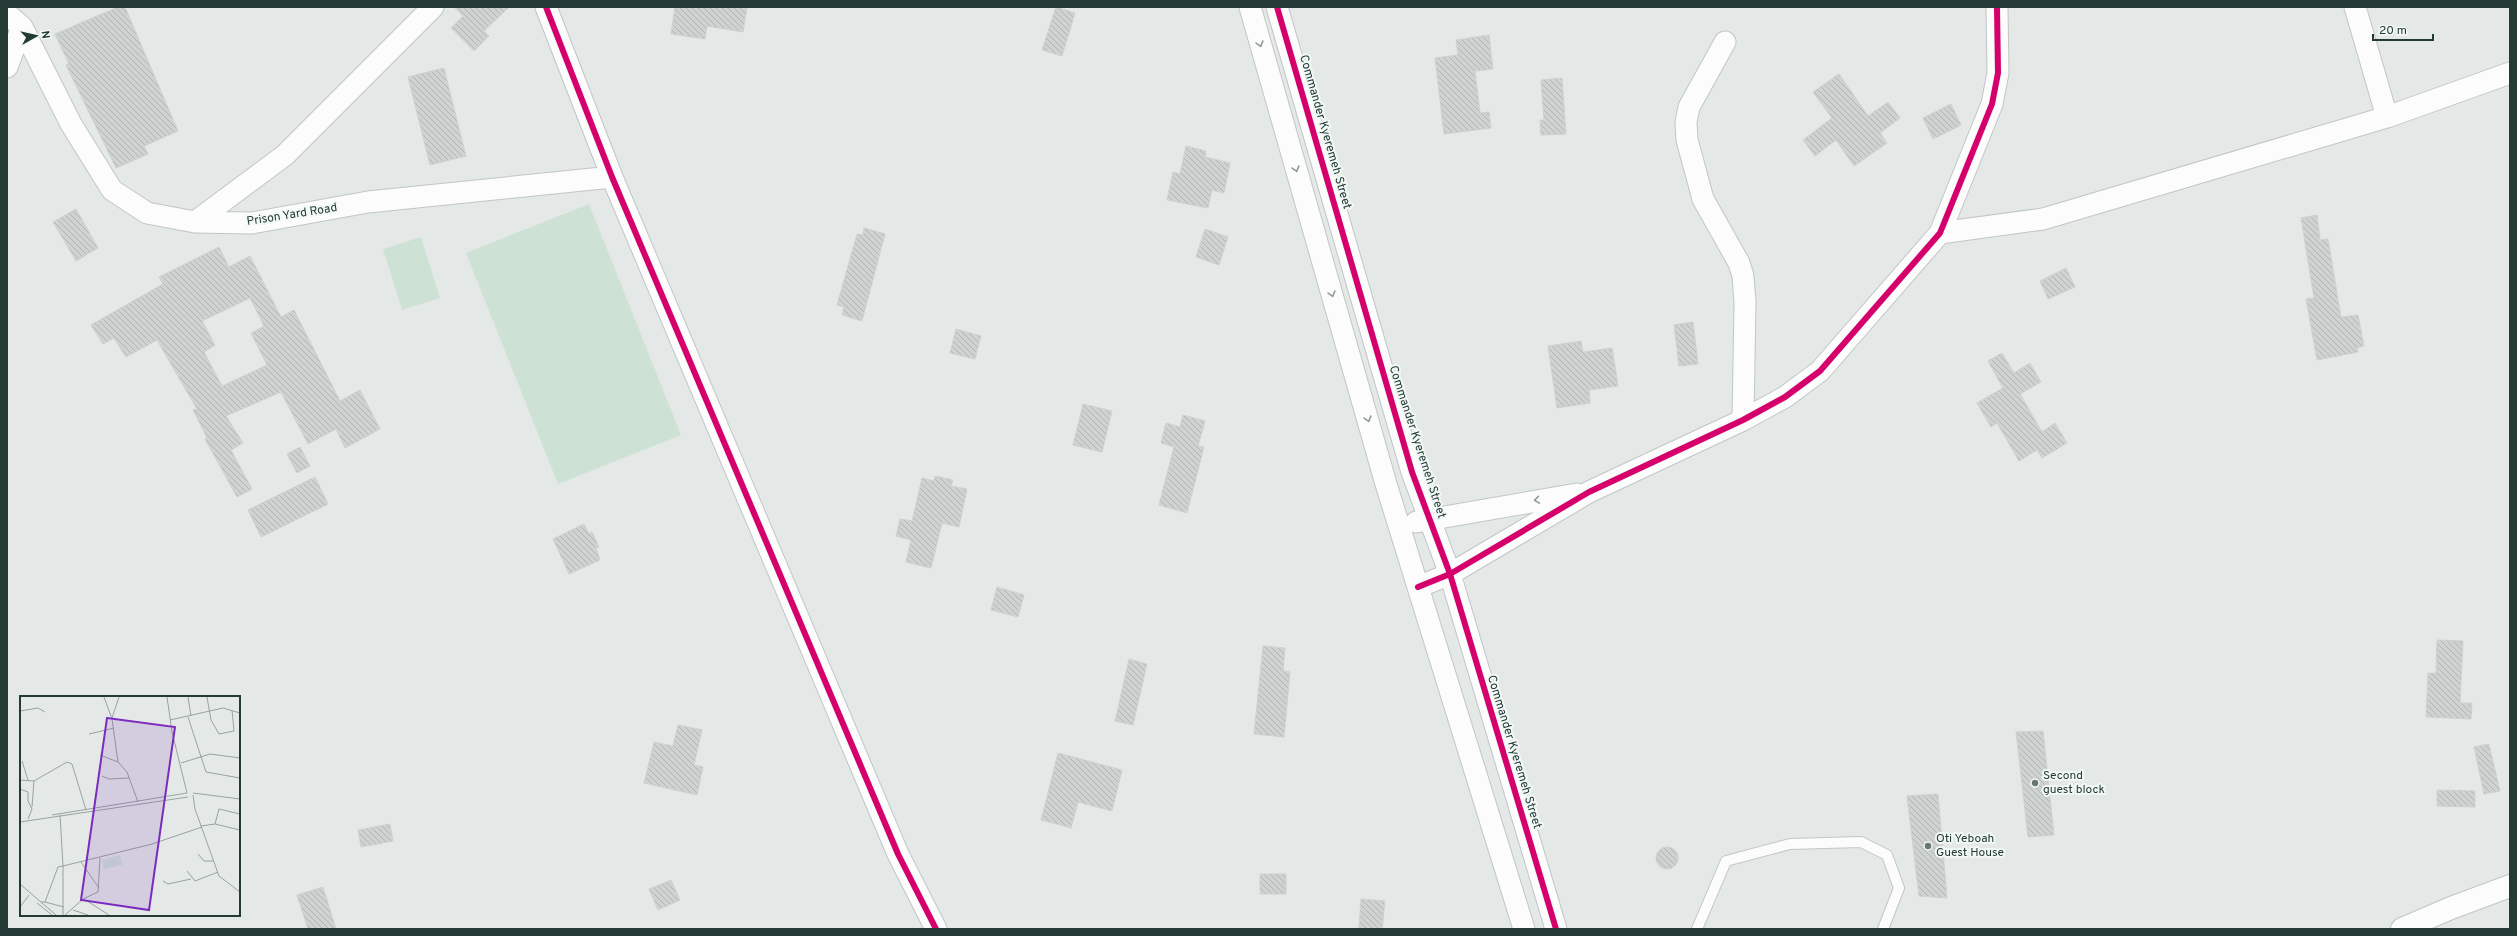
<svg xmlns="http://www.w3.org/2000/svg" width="2517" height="936" font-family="Overpass,sans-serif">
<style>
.park{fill:#cee1d5}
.building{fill:url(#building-back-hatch);stroke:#cdd2d0;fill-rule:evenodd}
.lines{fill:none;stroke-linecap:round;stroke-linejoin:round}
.service-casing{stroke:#c1c6c4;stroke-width:12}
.minor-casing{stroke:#c1c6c4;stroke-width:23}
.secondary-casing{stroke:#c0c6c4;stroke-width:24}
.service{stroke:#fbfcfb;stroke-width:10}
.minor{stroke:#fbfcfb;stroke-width:21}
.secondary{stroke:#fbfcfb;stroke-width:22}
.cycleway-casing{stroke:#f2f8f5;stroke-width:8}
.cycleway{stroke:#d6006c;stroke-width:6}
.oneway{stroke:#8f9b98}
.poi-dot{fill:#677773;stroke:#f2f8f5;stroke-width:1.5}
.labels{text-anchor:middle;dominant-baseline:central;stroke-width:4;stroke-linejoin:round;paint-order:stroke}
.street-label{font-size:12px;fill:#233a35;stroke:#f2f8f5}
.poi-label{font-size:12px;fill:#233a35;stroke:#f2f8f5;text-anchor:start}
.inset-road{fill:none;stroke:#97a3a0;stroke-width:1}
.view{fill:#7b2cbf;fill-opacity:0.15;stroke:#7b2cbf;stroke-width:2}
.inset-edge{fill:none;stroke:#233a35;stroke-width:2}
</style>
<defs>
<pattern id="building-back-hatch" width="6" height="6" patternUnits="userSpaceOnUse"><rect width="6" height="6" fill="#ced2d1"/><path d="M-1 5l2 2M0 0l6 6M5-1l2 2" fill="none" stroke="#b1b5b4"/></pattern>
</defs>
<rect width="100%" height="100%" fill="#e4e9e7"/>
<path class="park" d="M589 204 681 435 558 484 466 253Z
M421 237 440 298 402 310 383 249Z"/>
<path class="building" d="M118 7H125L178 131 144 146 148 154 116 168 66 65 69 64 55 34Z
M454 7H509L484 31 489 36 474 51 451 28 463 16Z
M675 7H747L743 32 707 26 705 39 671 34Z
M1056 7 1075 13 1062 56 1042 50Z
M1489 35 1493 69 1475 71 1480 113 1489 112 1491 128 1444 134 1435 58 1458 55 1456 40Z
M444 68 466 156 430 165 408 77Z
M1839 74 1868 116 1888 102 1900 118 1880 133 1887 143 1854 166 1836 140 1815 156 1803 140 1832 118 1813 92Z
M1562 78 1566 134 1541 135 1540 120H1544L1541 80Z
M1951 104 1961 125 1933 139 1923 118Z
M1186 146 1206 151 1205 157 1230 163 1224 193 1212 190 1208 208 1167 200 1173 172 1180 174Z
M76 209 98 248 76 261 53 222Z
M2317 215 2320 240 2328 239 2341 317 2358 315 2364 346 2357 348 2358 352 2317 360 2306 299 2314 298 2301 218Z
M864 228 885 234 862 321 842 315 844 307 837 305 857 234 863 235Z
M1205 229 1228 237 1219 265 1196 257Z
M219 247 229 267 250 256 281 317 294 310 340 401 360 390 380 429 345 448 336 429 308 444 281 392 226 416 243 443 231 450 252 489 237 497 205 439 207 438 193 410 197 409 157 340 126 357 114 338 103 344 91 325 163 284 159 277ZM250 298 264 326 251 333 267 365 222 386 204 352 215 345 202 321Z
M2066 268 2075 287 2048 299 2040 281Z
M1693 322 1698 364 1679 366 1674 325Z
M956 329 981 336 975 359 950 353Z
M1581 341 1583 352 1612 348 1618 386 1589 390 1590 403 1557 408 1548 346Z
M2002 353 2014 373 2030 363 2041 382 2020 394 2042 432 2055 423 2067 443 2042 458 2037 450 2019 461 1997 423 1991 427 1977 403 2003 388 1988 361Z
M1083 404 1112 411 1102 452 1073 445Z
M1183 415 1205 421 1198 446 1204 447 1187 513 1159 505 1174 447 1161 443 1166 423 1180 427Z
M300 447 310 466 297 473 287 454Z
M935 476 953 480 951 486 967 489 959 527 942 523 931 568 906 562 911 540 896 536 900 519 912 521 922 478 934 481Z
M315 477 328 504 261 537 248 510Z
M584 524 589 534 592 532 599 547 596 548 600 560 569 574 553 539Z
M997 587 1024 595 1018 617 991 610Z
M2437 640 2463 641 2460 703H2472L2471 719 2426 717 2428 673H2436Z
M1263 646 1285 648 1283 671 1290 672 1284 737 1254 734Z
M1129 659 1147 664 1133 725 1115 721Z
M678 725 702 730 694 765 703 767 697 795 644 783 654 742 673 746Z
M2043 731 2054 835 2028 837 2016 732Z
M2489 744 2500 791 2484 794 2474 747Z
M1058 753 1122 770 1112 811 1078 802 1071 828 1041 820Z
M2437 790 2475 791V807L2437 806Z
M1938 794 1947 898 1919 896 1907 796Z
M390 824 393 841 361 847 358 830Z
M1656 858a11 11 0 1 1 22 0a11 11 0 1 1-22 0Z
M1260 874H1286V894H1260Z
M671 880 680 900 658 910 649 889Z
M323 887 336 929H308L297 895Z
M1361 899 1385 901 1382 929H1359Z"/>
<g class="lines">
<g class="service-casing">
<path id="service" d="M1697 929 1726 861 1790 844 1861 842 1887 855 1899 888 1883 929"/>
</g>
<g class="minor-casing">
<path id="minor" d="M546 7 612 177 898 854 936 929
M1250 7 1386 484 1524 929
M1277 7 1412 472 1450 574 1556 929
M2355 7 2387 117
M7 14 22 27 71 124 112 190 147 213 195 222 252 223 368 202 612 177
M1725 42 1689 107 1686 122 1687 140 1703 199 1739 263 1743 276 1745 302 1743 420
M7 67 22 27
M195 222 285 155 433 7
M1940 233 2043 219 2387 117 2510 73
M1416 522 1577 494
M1418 587 1450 574 1589 492 1743 420 1785 397 1820 371 1940 233 1992 104 1998 73 1997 7"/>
</g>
<g class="secondary-casing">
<path id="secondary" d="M2402 929 2451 908 2510 886"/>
</g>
<use href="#service" class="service"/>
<use href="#minor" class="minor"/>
<use href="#secondary" class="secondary"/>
<g class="cycleway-casing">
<path id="cycleway" d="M546 7 612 177 898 854 936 929
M1277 7 1412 472 1450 574 1556 929
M1418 587 1450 574 1589 492 1743 420 1785 397 1820 371 1940 233 1992 104 1998 73 1997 7"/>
</g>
<use href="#cycleway" class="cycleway"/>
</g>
<defs><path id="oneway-chevron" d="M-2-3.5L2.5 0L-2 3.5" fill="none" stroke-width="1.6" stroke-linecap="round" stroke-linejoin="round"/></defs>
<g class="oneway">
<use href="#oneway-chevron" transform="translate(1260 44) rotate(74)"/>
<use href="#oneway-chevron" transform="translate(1296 169) rotate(74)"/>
<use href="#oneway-chevron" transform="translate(1332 294) rotate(74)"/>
<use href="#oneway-chevron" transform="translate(1368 419) rotate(74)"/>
<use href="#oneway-chevron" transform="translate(1537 500) rotate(171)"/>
</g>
<g class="poi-dot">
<circle cx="2035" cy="783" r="4"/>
<circle cx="1928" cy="846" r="4"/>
</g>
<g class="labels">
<g class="street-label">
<text transform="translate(1325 132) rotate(74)">Commander Kyeremeh Street</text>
<text transform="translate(292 215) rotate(-9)">Prison Yard Road</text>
<text transform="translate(1417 442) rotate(72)">Commander Kyeremeh Street</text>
<text transform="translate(1514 752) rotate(73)">Commander Kyeremeh Street</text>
</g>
<g class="poi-label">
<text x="2043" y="776">Second<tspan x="2043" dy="14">guest block</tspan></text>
<text x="1936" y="839">Oti Yeboah<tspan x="1936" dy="14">Guest House</tspan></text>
</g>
</g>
<g transform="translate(20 696)">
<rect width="220" height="220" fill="#e4e9e7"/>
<path d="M100 159 102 169 84 173 82 164Z" fill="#cee1d5"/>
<path class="inset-road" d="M84 1 92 23 98 66M147 1 152 36 167 97M168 1 171 20M187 1 191 24 199 38 214 35 212 14M0 15 18 12 25 16M168 21 186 76 220 82M92 22 99 1M150 24 203 12 220 17M69 38 94 32M80 59 98 66 107 76 118 106M2 65 8 84M161 67 190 58 220 62M82 80 89 83 109 82M0 84 14 85 47 66 52 68 66 114M0 93 8 96V105L12 113 8 123M173 97 220 103M173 99 175 113 199 180 220 196M12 111 14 85M32 119 167 97M0 126 168 101M195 128 199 113 220 118M181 130 195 128 220 134M178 158 184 165H194M61 166 79 192M167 175 175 185 198 176M143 185 148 188 171 183M0 188 36 219M64 203 89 219M21 206H25L38 171 43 170 40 119M25 206 44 211M17 207 32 219M0 211 9 199M53 214 68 219M43 219V170L132 148 182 131M45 219 63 203 78 196 80 162"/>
<path class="view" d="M87 22 155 31 129 214 61 204Z"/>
<rect width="220" height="220" class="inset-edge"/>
</g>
<rect width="2517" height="936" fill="none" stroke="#233a35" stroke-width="16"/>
<g transform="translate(36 36) rotate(82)" stroke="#f2f8f5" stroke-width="3" paint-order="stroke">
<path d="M0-3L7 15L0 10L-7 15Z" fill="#233a35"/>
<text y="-6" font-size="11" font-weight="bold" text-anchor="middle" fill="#233a35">N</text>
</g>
<path d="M2373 34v6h60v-6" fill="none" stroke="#233a35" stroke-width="2"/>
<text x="2379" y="34" font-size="12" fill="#233a35" stroke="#f2f8f5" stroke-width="3" paint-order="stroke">20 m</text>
</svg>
